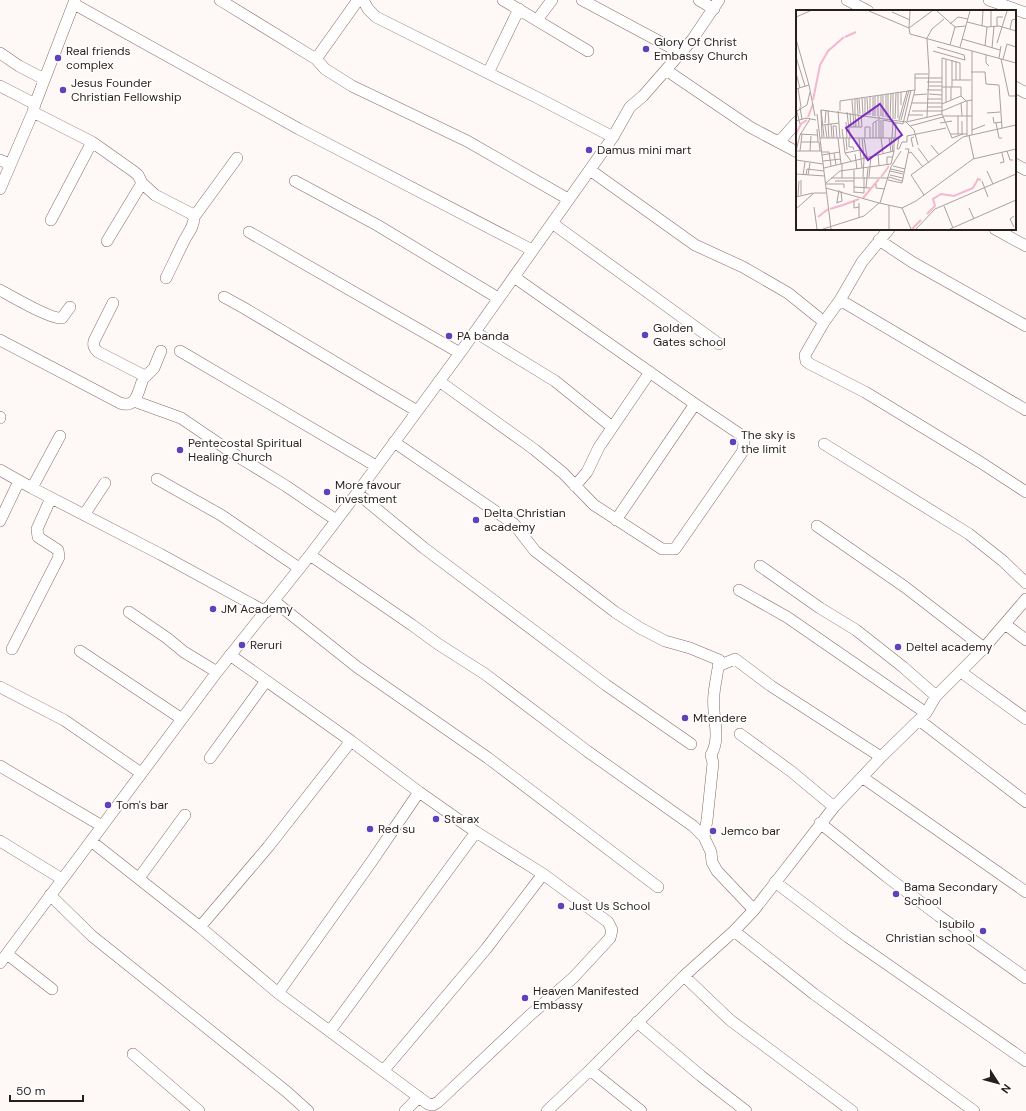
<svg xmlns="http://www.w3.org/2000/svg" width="1026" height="1111" font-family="'DM Sans',sans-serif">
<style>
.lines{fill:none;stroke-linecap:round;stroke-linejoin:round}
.minor-casing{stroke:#896c66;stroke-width:12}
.minor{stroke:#fff;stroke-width:11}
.poi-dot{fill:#6141b9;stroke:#fff;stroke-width:1.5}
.labels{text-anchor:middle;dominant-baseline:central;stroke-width:3.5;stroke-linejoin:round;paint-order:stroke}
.poi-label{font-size:12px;fill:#2a1e1c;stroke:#fff;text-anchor:start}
.inset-river{fill:none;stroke:#f4b7d1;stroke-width:2}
.inset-road{fill:none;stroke:#a9a19f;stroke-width:1}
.view{fill:#7b2cbf;fill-opacity:0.15;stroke:#7b2cbf;stroke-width:2}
.inset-edge{fill:none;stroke:#2a1e1c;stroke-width:2}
</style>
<rect width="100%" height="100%" fill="#fef8f6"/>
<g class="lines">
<g class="minor-casing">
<path id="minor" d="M220 0 316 59 325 69 352 86 467 141 568 199
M363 0 368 9 376 17 538 98 613 137
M503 0 588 51
M582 0 681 53
M699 0 714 9
M847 0 868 11
M989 0 1026 13
M74 4 299 129 532 250
M537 20 552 0
M0 53 19 66 44 79
M316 59 358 0
M666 70 750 127 797 152
M488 73 519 9
M0 86 35 104
M1015 87 1026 93
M33 112 92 142 133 171 138 175 142 183 155 195 190 213 194 217C194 227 188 233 184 241 178 253 172 266 166 278
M779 142 797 122
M0 160 10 164
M1015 164 1026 170
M590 170 695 245 743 267 788 293 824 322
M295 181 377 225 498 298
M0 189 33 112 35 104 75 0
M194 217 237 158
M51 220 92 142
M552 223 719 344
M889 229 862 262 840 300 824 322 805 355 806 361 810 364 865 392 980 462 1026 492
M995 229 1026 246
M249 232 460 353
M879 240 912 262 1026 326
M107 241 142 183
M0 290C11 296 52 320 62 318L70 307
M224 297 244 308 417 411
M840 300 1026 410
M475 332 555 381 612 427
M0 340 120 403C137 409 138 391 143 379L141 374 98 352C94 348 93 346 94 341L113 303
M180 351 376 466
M143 379 154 368 161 351
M439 381 535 450 563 473 594 505 662 549H675L743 451 744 443 741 435 695 404 514 277
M134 401 181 418 237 456 286 486 336 520
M0 418V417
M394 442 514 524 535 551 615 612 640 628 665 641 690 648 719 660C718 672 715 683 714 694 711 715 722 736 711 755L713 763 707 820 704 837
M824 444 969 534 1003 561 1026 583
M0 470 32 488 160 554 266 612
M157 479 221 515 299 568
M575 486 587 472 599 447 650 372
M32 488 60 436
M357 493 424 548 606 685 691 744
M84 515 105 483
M616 520 695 404
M0 521 19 481
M817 526 905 587 984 648
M310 555 412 625 438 644 485 674 587 751 693 826 704 837 711 852 712 862 717 871 754 910
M760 566 820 608 856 630 903 667 936 696
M739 590 787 617 926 713
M274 601 357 667 488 758 658 887
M129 612 167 638 184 652 217 672
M1005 624 1026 640
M12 649 59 557 58 550 38 537 37 529 51 498
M80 651 182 719
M718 666 735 659 771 686 881 757
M961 672 1026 719
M0 687 64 720 141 773
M919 720 1026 802
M740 734 792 772 834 807
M210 758 266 681
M0 766 102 826
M862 777 1026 892
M820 823 886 876 939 916 1026 978
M0 841 62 879
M91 841 200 927 278 993 428 1104 433 1105 438 1102 529 1016 573 978 610 938 612 930 608 922 543 874 476 832 419 792 351 741 230 655
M139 878 185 815
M775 882 848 937 1026 1061
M50 895 92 936 287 1092 308 1111
M200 927 268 847 351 741
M734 931 814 994 974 1111
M7 954 52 989
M0 963 217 672 310 555 357 493 460 353 613 137 630 107 643 96 692 40 719 0
M684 976 730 1020 852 1111
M278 993 372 861 419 792
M637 1022 701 1076 746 1111
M330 1031 476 832
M133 1054 199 1111
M384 1070 486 949 543 874
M590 1070 641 1111
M405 1111 419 1097
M547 1111 590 1070 684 976 734 931 754 910 834 807 881 757 926 713 936 696 984 648 1026 599"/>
</g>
<use href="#minor" class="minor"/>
</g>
<g class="poi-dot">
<circle cx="646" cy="49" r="4"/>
<circle cx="58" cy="58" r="4"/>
<circle cx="63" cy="90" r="4"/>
<circle cx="589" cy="150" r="4"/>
<circle cx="645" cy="335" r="4"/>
<circle cx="449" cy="336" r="4"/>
<circle cx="733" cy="442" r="4"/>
<circle cx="180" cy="450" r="4"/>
<circle cx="327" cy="492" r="4"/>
<circle cx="476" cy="520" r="4"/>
<circle cx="213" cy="609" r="4"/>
<circle cx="242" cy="645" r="4"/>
<circle cx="898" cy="647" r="4"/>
<circle cx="685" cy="718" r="4"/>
<circle cx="108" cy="805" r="4"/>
<circle cx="436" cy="819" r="4"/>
<circle cx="370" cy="829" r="4"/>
<circle cx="713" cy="831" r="4"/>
<circle cx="896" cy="894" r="4"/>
<circle cx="561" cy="906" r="4"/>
<circle cx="983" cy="931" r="4"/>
<circle cx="525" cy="998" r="4"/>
</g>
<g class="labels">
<g class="poi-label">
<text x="654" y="42">Glory Of Christ<tspan x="654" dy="14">Embassy Church</tspan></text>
<text x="66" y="51">Real friends<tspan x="66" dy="14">complex</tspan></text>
<text x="71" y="83">Jesus Founder<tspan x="71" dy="14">Christian Fellowship</tspan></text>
<text x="597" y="150">Damus mini mart</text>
<text x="653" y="328">Golden<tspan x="653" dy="14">Gates school</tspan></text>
<text x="457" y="336">PA banda</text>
<text x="741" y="435">The sky is<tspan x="741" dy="14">the limit</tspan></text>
<text x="188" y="443">Pentecostal Spiritual<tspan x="188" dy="14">Healing Church</tspan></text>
<text x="335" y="485">More favour<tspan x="335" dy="14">investment</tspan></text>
<text x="484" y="513">Delta Christian<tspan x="484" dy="14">academy</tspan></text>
<text x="221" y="609">JM Academy</text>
<text x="250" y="645">Reruri</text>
<text x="906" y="647">Deltel academy</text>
<text x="693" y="718">Mtendere</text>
<text x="116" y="805">Tom's bar</text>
<text x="444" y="819">Starax</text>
<text x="378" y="829">Red su</text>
<text x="721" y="831">Jemco bar</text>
<text x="904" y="887">Bama Secondary<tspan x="904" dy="14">School</tspan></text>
<text x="569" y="906">Just Us School</text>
<text x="975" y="924" text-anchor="end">Isubilo<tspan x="975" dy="14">Christian school</tspan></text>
<text x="533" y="991">Heaven Manifested<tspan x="533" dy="14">Embassy</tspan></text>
</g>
</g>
<g transform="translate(796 10)">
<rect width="220" height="220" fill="#fef8f6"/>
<path class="inset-river" d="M49 27 60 22M17 90 24 55 32 41 48 27M12 107 17 94M0 124 5 114 11 110M85 167 93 156M67 188 83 169M47 195 63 189M34 199 47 195M131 204 139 196 137 189 145 184 158 186 177 178 182 169 185 170M22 207 32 199M116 219 125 210"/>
<path class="inset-road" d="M73 1 113 18 114 24 220 53M141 1 159 17 170 16M195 1V17M96 2 114 10M0 7 14 1M171 12 191 17 203 16 220 21M154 14 162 7 172 9M186 16 187 1M201 16V7H207M113 18 136 1M113 18 114 1M214 19 216 10 220 9M131 28 136 19 148 9M0 29 13 75 0 79M131 29 133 61 131 107M166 29 204 40M201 33 211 1M154 35 159 17M189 36 191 17M164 37 174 1M196 38 198 16M137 41 169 50 168 45 141 37M176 41V125M190 45V53L193 56M0 47 9 76M203 48 205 36M205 49 213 86H220M207 49 211 34 220 37M156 50V77M160 52V70M175 62H189L190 74 203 75 206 118M0 63 4 78M119 68V64H132M156 70H175M164 70V53L146 48V104L156 128 167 124M131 72H146M13 75 19 106M133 76H146M146 77H165V86M150 77V49M150 77V92M155 77V90M2 78 5 97M131 80H146M105 82V95M133 84 146 85M118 85 131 84M79 86V106M165 86 170 91 176 90M74 87V105M77 87V106M66 88 67 105M69 88V105M71 88 72 105M59 89V103M61 89 62 104M63 89 64 104M131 89H146M56 90 58 117M171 91V126M116 93H146M165 93 166 106M146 94 165 86M4 97 6 110M131 97H146M0 98 4 114M25 100 110 112 146 104M25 100 26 128M25 100 28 127M32 100 33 114M1 101 11 95 14 82M42 101 44 128M44 101V91L119 80M116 101H146M146 101 170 91M51 102 54 128M54 103 55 117M59 103 60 117M191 103 204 102M21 104 35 219M62 104 63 117M112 105H127M82 106V86M85 106V85M147 106H176M162 106V124M87 107V85M90 107V84M197 107 198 113 206 112M92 108V84M94 108 95 84M102 108V83M97 109V83M99 109 100 83M103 110 111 81M105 110 113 80M0 111 10 108 20 110M111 111 119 80V68H146M166 111V124M50 112 51 128M110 112 118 120 122 135M29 113 30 100M144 113 156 111M200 113 203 128H206M32 114 33 128M35 114 36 128M27 115 43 113M29 115 31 128M40 116 41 128M114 116 147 107M52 117H66L65 105M21 119 22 132M46 119 49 143M176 120 189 115M4 124 21 125M154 124H171M173 126 178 149M24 128H103L101 139M38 128 37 116H40M42 128 45 154M50 128 51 140M53 128V137H57L58 140M63 128 64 140M66 128 68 148M68 128 71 147M69 128V117H74V128M77 128V113L82 110M80 128V112M83 128V106M85 128V110M85 128 87 143M87 128V110L107 114 115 80M93 128 95 142M95 128 97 142M96 128 97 112M99 128 100 113M5 132H23L24 141M135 135 143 145M117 137 115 128 118 127M122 138 133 153M101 139H103L106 132H111V126L150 118M0 141 4 125 14 109M0 141H25M4 141 6 124M14 141 15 126M211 141 214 150H217M26 142H33L35 156M38 143 40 155M113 143 115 142 127 157M59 144 61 159M82 144 83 156M26 145 44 142M0 150 27 154M27 151 45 149M55 151 49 143 64 140 66 158M46 153V168M204 153 208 152 206 143M91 155V147H97M97 156 109 159M28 158 98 141V128M95 159 108 162M94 161 107 164M191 161 197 174M0 164 29 166M7 165 9 152M10 165 11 159 28 161M12 165 14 153M94 165 107 168M67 167 68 148M73 167 75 146M93 167 106 171M35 168H93M92 170 106 173 113 139H109M39 171H58M186 171 192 187M30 173 44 161 95 154 98 141M30 174H48V178M80 174V178L89 179M58 177 74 178M30 178 83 193M70 178 72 158M58 182 68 183V167M58 183V160M5 185V170M128 185 115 165 167 127 220 115M2 186 3 171M0 187 17 183M58 191V198L63 197M41 192 43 180M40 193 46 191 45 181M84 193 95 157 105 141M148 196 157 218M18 197 21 219M106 198 115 219M173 198 178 209M0 199 18 183H30M63 208V193M218 217 214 209 218 206M27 219 68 206 83 193 106 198 120 191 177 149 220 139M93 219V195M120 219 139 199 220 164M154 219 220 190"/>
<path class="view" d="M84 94 106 125 72 150 50 118Z"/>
<rect width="220" height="220" class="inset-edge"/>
</g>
<g transform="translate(998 1083) rotate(126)" stroke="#ffffff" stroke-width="3" paint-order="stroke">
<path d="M0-3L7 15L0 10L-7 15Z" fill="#2a1e1c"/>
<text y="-6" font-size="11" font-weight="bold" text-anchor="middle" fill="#2a1e1c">N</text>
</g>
<path d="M10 1095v6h73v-6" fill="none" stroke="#2a1e1c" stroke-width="2"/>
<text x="16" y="1095" font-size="12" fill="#2a1e1c" stroke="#ffffff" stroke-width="3" paint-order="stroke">50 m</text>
</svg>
